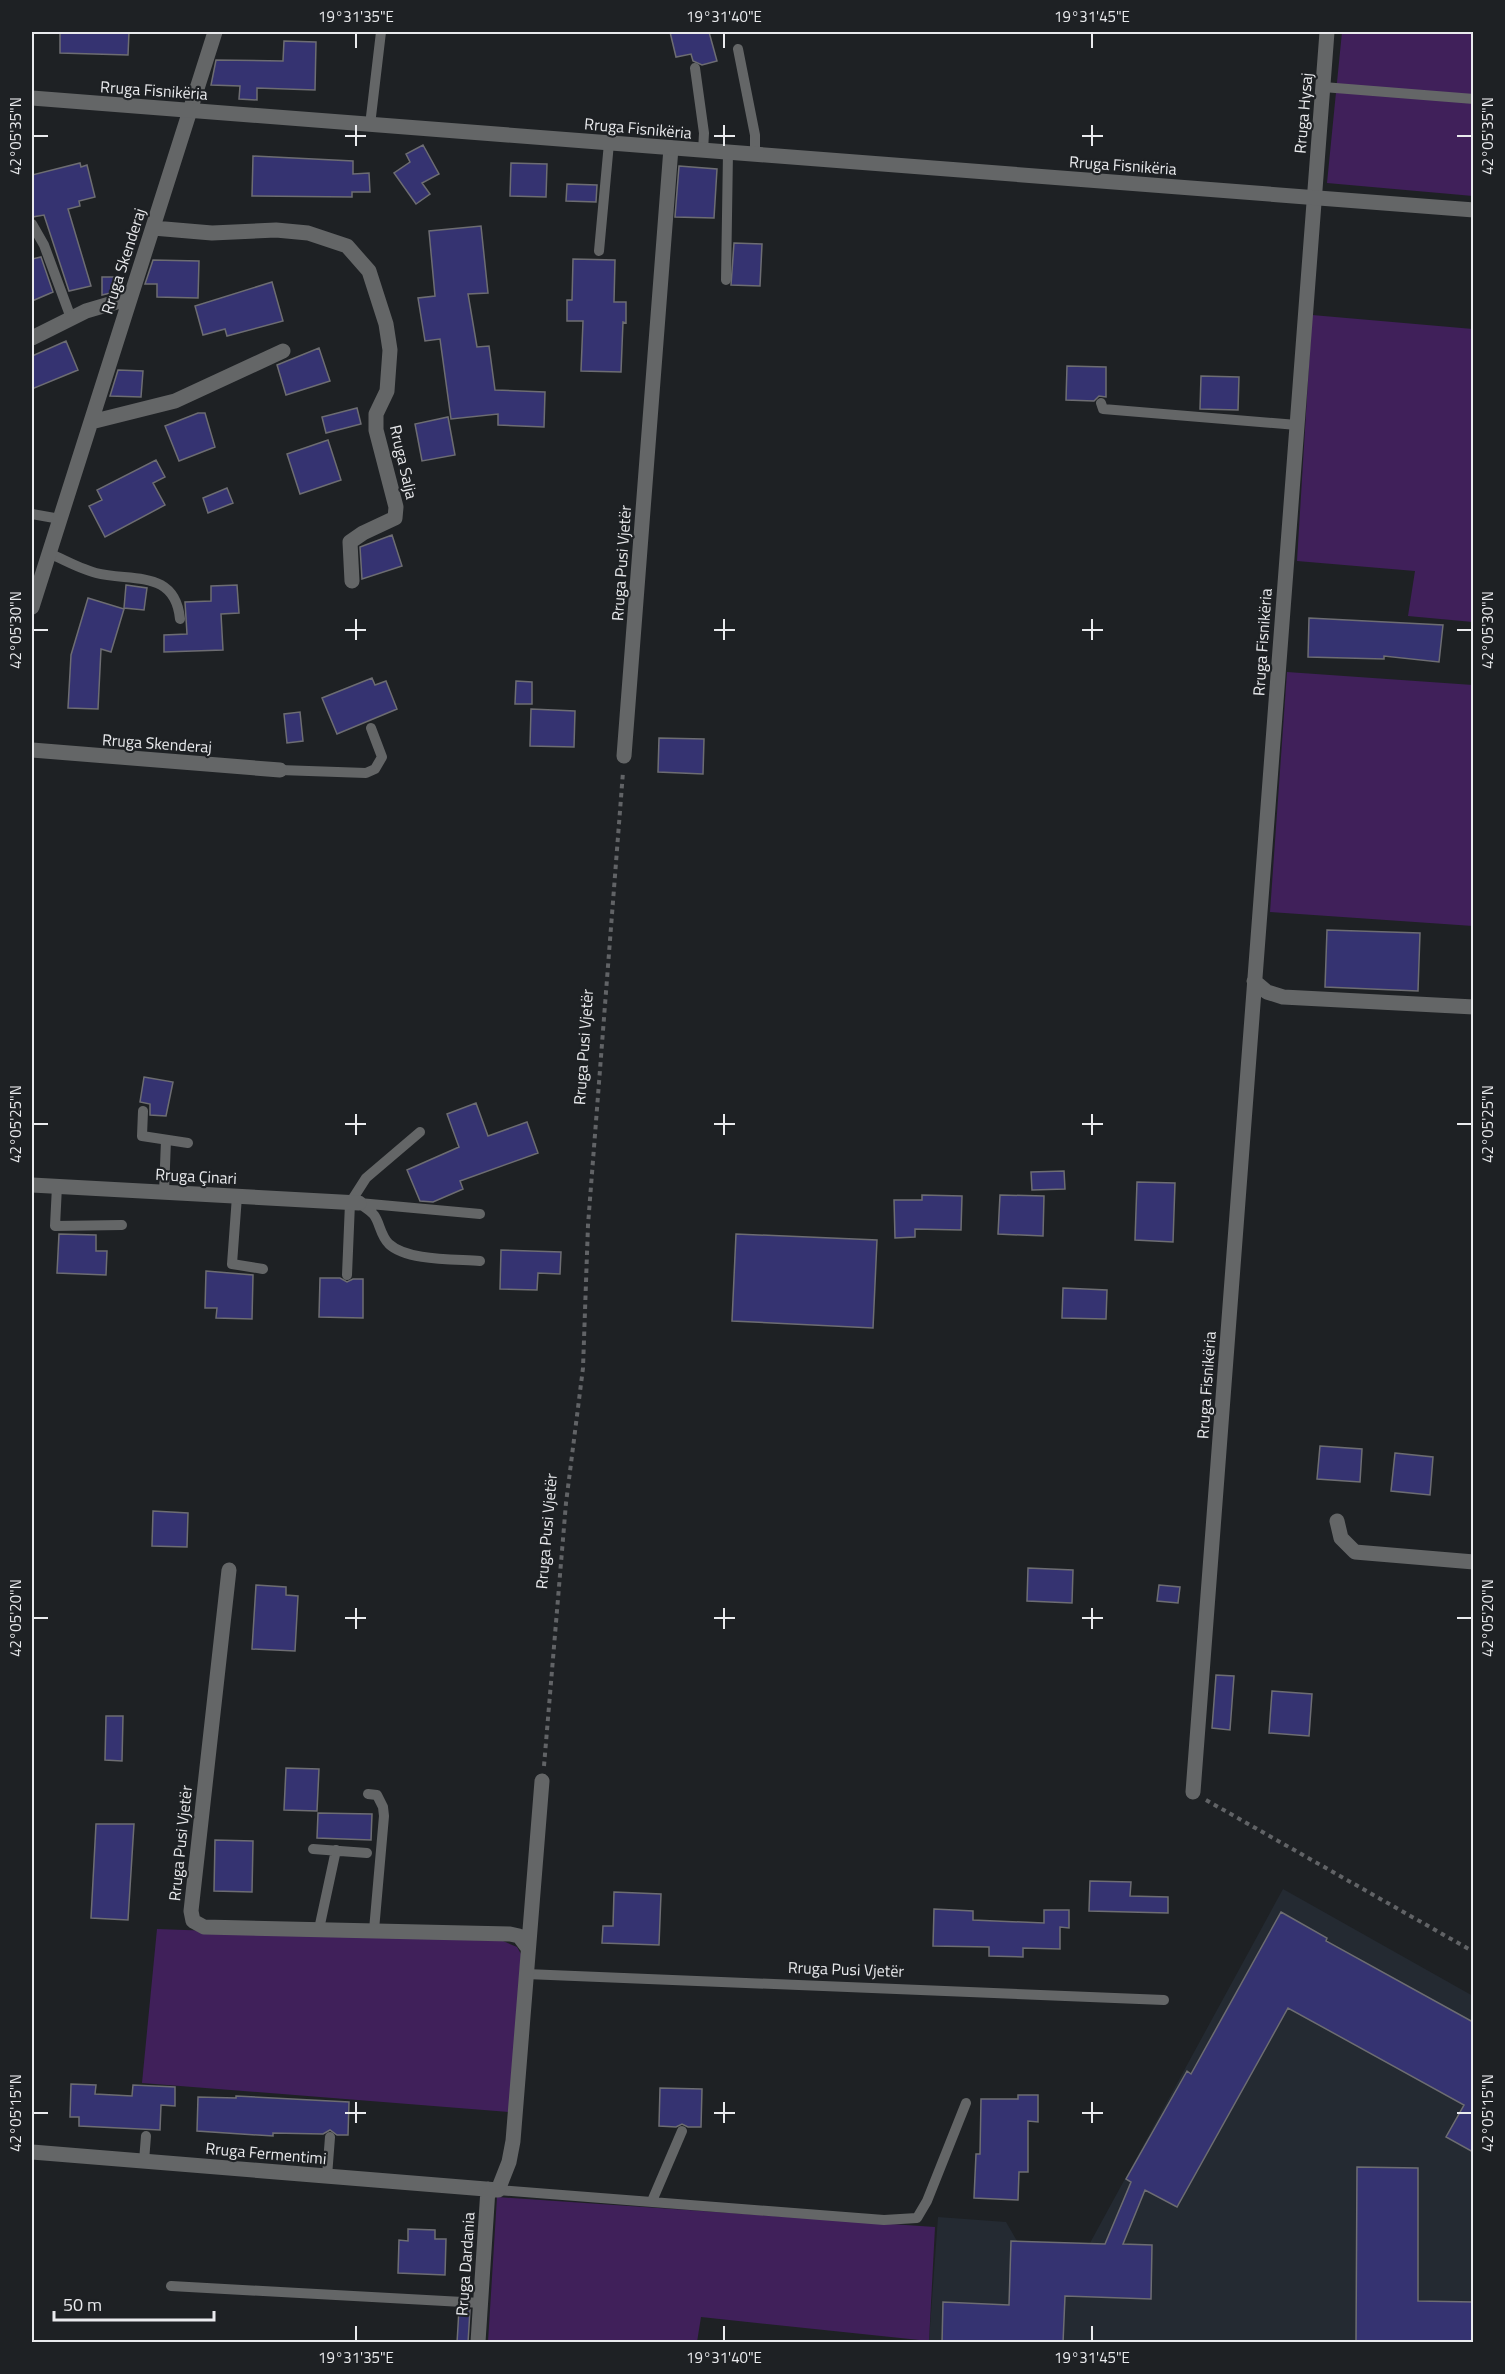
<svg xmlns="http://www.w3.org/2000/svg" width="1505" height="2374" font-family="'Titillium Web',sans-serif">
<style>
.built{fill:#242a32}
.green{fill:#40205a}
.building{fill:#353371;stroke:#6d6d72;stroke-width:1.5}
.lines{fill:none;stroke-linecap:round;stroke-linejoin:round}
.path{stroke:#616366;stroke-width:4;stroke-dasharray:4.5 4.5;stroke-linecap:butt}
.service{stroke:#646667;stroke-width:10}
.minor{stroke:#646667;stroke-width:15}
.tertiary{stroke:#646667;stroke-width:15}
.ticks{fill:none;stroke:#e9eaed;stroke-width:2}
.labels{text-anchor:middle;dominant-baseline:central;stroke-width:4.5;stroke-linejoin:round;paint-order:stroke}
.street-label{font-size:16px;fill:#e9eaed;stroke:#1e2124}
.neatline{fill:none;stroke:#e9eaed;stroke-width:2}
.ticks-label{font-size:15px;text-anchor:middle;fill:#e9eaed}
</style>
<rect width="100%" height="100%" fill="#1e2124"/>
<path class="built" d="M1283 1889 1473 1996V2342H860V2339L929 2341 938 2217 1006 2222 1017 2241 1090 2243Z"/>
<path class="green" d="M1342 32H1473V196L1327 183Z
M1312 315 1473 329V622L1408 616 1415 571 1297 561Z
M1287 672 1473 685V926L1270 912Z
M157 1929 503 1941 517 1947 521 1954 509 2112 142 2083Z
M497 2197 935 2227 929 2341 701 2317 697 2342H488Z"/>
<path class="building" d="M60 32H129L128 55 60 53Z
M670 32H709L717 61 702 65 693 61 691 54 676 57Z
M284 41 316 42 315 90 257 88V100L239 99 240 86 211 85 216 60 283 61Z
M423 145 439 174 422 183 430 194 416 204 394 173 410 162 406 154Z
M253 156 353 161V174L369 173 370 192H352V197L252 196Z
M80 163 81 167 87 165 95 197 79 201 80 206 68 209 91 286 69 291 44 215 32 217V175Z
M511 163 547 164 546 197 510 196Z
M679 166 717 169 714 218 675 217Z
M567 184 597 185 596 202 566 201Z
M481 226 488 293 468 294 477 347 489 346 495 390 545 392 544 427 498 425V414L451 419 440 339 425 341 418 298 435 296 429 231Z
M734 243 762 244 760 286 731 285Z
M41 257 53 292 32 301V259Z
M573 259 615 260 614 302H626V323L623 322 621 372 581 371 583 321H567V300H572Z
M153 260 199 261 198 298 157 297V284H145Z
M102 277H116L119 291 102 295Z
M272 282 283 321 227 336 225 329 203 335 195 306Z
M66 341 78 370 32 389V356Z
M319 348 330 381 286 395 277 365Z
M1067 366 1106 367V397L1099 396 1094 401 1066 400Z
M118 370 143 371 141 397 110 396Z
M1201 376 1239 377 1238 410 1200 409Z
M357 408 361 424 326 433 322 417Z
M198 413H205L215 447 179 461 165 426Z
M448 417 455 455 422 461 415 424Z
M328 440 341 480 300 494 287 454Z
M156 460 165 477 153 483 165 505 105 537 89 506 102 500 97 490Z
M227 488 233 503 208 513 203 498Z
M392 535 402 566 362 579 360 547Z
M126 585 147 588 144 610 124 608Z
M237 585 239 613 221 614 223 650 164 652V635L187 634 185 602 211 601V586Z
M88 598 124 609 111 652 101 649 98 709 68 708 71 655Z
M1309 618 1443 625 1439 662 1384 656V659L1308 657Z
M372 678 375 685 386 681 397 709 337 734 322 698Z
M516 681 532 682V704H515Z
M531 709 575 711 574 747 530 746Z
M300 712 303 741 287 743 284 714Z
M659 738 704 739 703 774 658 772Z
M1327 930 1420 933 1418 991 1325 987Z
M144 1077 173 1082 166 1116 150 1115V1104L140 1102Z
M476 1103 488 1136 527 1122 538 1153 460 1181 463 1189 433 1202 420 1201 407 1170 459 1147 447 1114Z
M1064 1171 1065 1189 1032 1190 1031 1172Z
M1137 1182 1175 1183 1173 1242 1135 1240Z
M922 1195 962 1196 961 1230 915 1229V1237L895 1238 894 1200H922Z
M1000 1195 1044 1196 1043 1236 998 1234Z
M59 1234 96 1235V1251H107L106 1275 57 1273Z
M736 1234 877 1240 873 1328 732 1321Z
M501 1250 561 1252 560 1274 538 1273 537 1290 500 1289Z
M206 1271 253 1275 252 1319 216 1318 217 1308H205Z
M320 1278H340L347 1282 353 1279H363V1318L319 1317Z
M1063 1288 1107 1290 1106 1319 1062 1318Z
M1320 1446 1362 1449 1360 1482 1317 1479Z
M1395 1453 1433 1457 1430 1495 1391 1491Z
M153 1511 188 1513 187 1547 152 1546Z
M1028 1568 1073 1570 1072 1603 1027 1601Z
M256 1585 286 1587V1595L298 1596 295 1651 252 1649Z
M1159 1585 1180 1587 1178 1603 1157 1601Z
M1216 1675 1234 1676 1230 1730 1212 1728Z
M1272 1691 1312 1694 1309 1736 1269 1733Z
M106 1716H123L122 1761 105 1760Z
M286 1768 319 1769 317 1811 284 1810Z
M318 1813 372 1814 371 1840 317 1838Z
M96 1824H134L128 1920 91 1918Z
M215 1840 253 1841 252 1892 214 1891Z
M1090 1881 1131 1882 1130 1896 1168 1897V1913L1089 1911Z
M614 1892 661 1894 659 1945 602 1943 603 1926H613Z
M934 1909 973 1911V1920L1044 1923V1910H1069V1928L1060 1927V1949L1023 1948V1957L989 1956V1947L933 1946Z
M1281 1912 1327 1938 1326 1941 1473 2022V2152L1446 2137 1464 2105 1288 2008 1177 2207 1145 2190 1123 2244 1152 2245 1151 2299 1065 2296 1063 2343H942L943 2302 1009 2305 1011 2241 1105 2244 1131 2182 1126 2179 1187 2071 1191 2074Z
M71 2084 96 2085 95 2094 132 2096 133 2085 175 2087V2106L161 2105 160 2130 79 2126V2117H70Z
M660 2088 702 2089 701 2127H688L682 2124 676 2127 659 2126Z
M1018 2095H1038V2122L1028 2121V2172H1019L1018 2200 974 2198 976 2154H980L981 2099H1018Z
M236 2096 349 2102 348 2135H337L330 2130 323 2134 273 2133V2136L197 2131 198 2097 236 2098Z
M1357 2167 1418 2168V2301L1473 2302V2343H1356Z
M408 2229 435 2230V2239H446L445 2275 398 2273 399 2240 408 2241Z
M459 2309 470 2310 468 2343H457Z"/>
<g class="lines">
<path class="path" d="M544 1766 566 1503 583 1368 588 1225 623 772
M1206 1800 1474 1952"/>
<path class="service" d="M738 49 755 135V155
M695 68 704 133 703 151
M1323 87 1474 99
M370 125 381 32
M32 224 44 245 71 318
M599 251 609 143
M726 280 728 152
M1101 403 1103 409 1297 425
M32 514 60 519
M49 553C64 560 80 569 96 573 132 582 175 569 180 619
M280 770 366 773 375 769 382 757 371 728
M143 1111 142 1136 188 1143
M57 1186 55 1226 122 1225
M164 1192 166 1140
M237 1196 232 1264 263 1269
M359 1203C364 1207 370 1210 374 1215 380 1223 380 1235 389 1244 407 1261 455 1259 480 1261
M359 1203 480 1214
M347 1275 350 1203 366 1178 420 1132
M368 1794 377 1795 383 1807 384 1816 374 1930
M313 1849 367 1853
M319 1929 336 1850
M526 1974 1164 2000
M144 2161 146 2136
M327 2176 330 2137
M498 2190 884 2220 917 2218 927 2201 966 2103
M652 2201 682 2131
M171 2286 481 2303"/>
<path class="minor" d="M153 228 212 233 276 230 308 233 347 246 369 271 386 324 390 350 387 391 376 414V430L396 507 395 518 363 533 350 542 352 581
M32 338 86 311 130 298
M91 422 175 401 283 351
M32 607 215 32
M32 750 280 770
M624 756 671 148
M1254 981 1267 992 1283 997 1474 1007
M32 1185 359 1203
M1337 1521 1341 1538 1355 1552 1474 1562
M229 1570 191 1911 193 1921 204 1927 510 1934 519 1936 528 1948
M1193 1792 1327 32
M32 2152 498 2190 509 2162 513 2141 542 1781
M478 2342 488 2189"/>
<path class="tertiary" d="M32 98 1474 210"/>
</g>
<path class="ticks" d="M356 33V48M724 33V48M1092 33V48M356 125V146M724 125V146M1092 125V146M33 136H48M345 136H366M714 136H735M1082 136H1103M1457 136H1472M356 619V640M724 619V640M1092 619V640M33 630H48M345 630H366M714 630H735M1082 630H1103M1457 630H1472M356 1114V1135M724 1114V1135M1092 1114V1135M33 1124H48M345 1124H366M714 1124H735M1082 1124H1103M1457 1124H1472M356 1608V1629M724 1608V1629M1092 1608V1629M33 1618H48M345 1618H366M714 1618H735M1082 1618H1103M1457 1618H1472M356 2102V2123M724 2102V2123M1092 2102V2123M33 2113H48M345 2113H366M714 2113H735M1082 2113H1103M1457 2113H1472M356 2326V2341M724 2326V2341M1092 2326V2341"/>
<g class="labels">
<g class="street-label">
<text transform="translate(154 90) rotate(4)">Rruga Fisnikëria</text>
<text transform="translate(1303 113) rotate(-85)">Rruga Hysaj</text>
<text transform="translate(638 128) rotate(5)">Rruga Fisnikëria</text>
<text transform="translate(1123 165) rotate(4)">Rruga Fisnikëria</text>
<text transform="translate(123 261) rotate(-72)">Rruga Skenderaj</text>
<text transform="translate(404 462) rotate(77)">Rruga Salja</text>
<text transform="translate(621 563) rotate(-86)">Rruga Pusi Vjetër</text>
<text transform="translate(1262 642) rotate(-86)">Rruga Fisnikëria</text>
<text transform="translate(157 743) rotate(4)">Rruga Skenderaj</text>
<text transform="translate(583 1047) rotate(-86)">Rruga Pusi Vjetër</text>
<text transform="translate(196 1176) rotate(3)">Rruga Çinari</text>
<text transform="translate(1206 1385) rotate(-86)">Rruga Fisnikëria</text>
<text transform="translate(546 1531) rotate(-85)">Rruga Pusi Vjetër</text>
<text transform="translate(180 1843) rotate(-84)">Rruga Pusi Vjetër</text>
<text transform="translate(846 1969) rotate(2)">Rruga Pusi Vjetër</text>
<text transform="translate(266 2153) rotate(5)">Rruga Fermentimi</text>
<text transform="translate(465 2264) rotate(-86)">Rruga Dardania</text>
</g>
</g>
<rect width="1505" height="2374" fill="none" stroke="#1e2124" stroke-width="66"/>
<path d="M54 2311v9h160v-9" fill="none" stroke="#e9eaed" stroke-width="3"/>
<text x="63" y="2311" font-size="18" fill="#e9eaed" stroke="#1e2124" stroke-width="4.5" paint-order="stroke">50 m</text>
<rect x="33" y="33" width="1439" height="2308" class="neatline"/>
<g class="ticks-label">
<text x="356" y="22">19°31'35"E</text>
<text x="724" y="22">19°31'40"E</text>
<text x="1092" y="22">19°31'45"E</text>
<text transform="translate(16 136) rotate(-90)" y="5">42°05'35"N</text>
<text transform="translate(1488 136) rotate(-90)" y="5">42°05'35"N</text>
<text transform="translate(16 630) rotate(-90)" y="5">42°05'30"N</text>
<text transform="translate(1488 630) rotate(-90)" y="5">42°05'30"N</text>
<text transform="translate(16 1124) rotate(-90)" y="5">42°05'25"N</text>
<text transform="translate(1488 1124) rotate(-90)" y="5">42°05'25"N</text>
<text transform="translate(16 1618) rotate(-90)" y="5">42°05'20"N</text>
<text transform="translate(1488 1618) rotate(-90)" y="5">42°05'20"N</text>
<text transform="translate(16 2113) rotate(-90)" y="5">42°05'15"N</text>
<text transform="translate(1488 2113) rotate(-90)" y="5">42°05'15"N</text>
<text x="356" y="2363">19°31'35"E</text>
<text x="724" y="2363">19°31'40"E</text>
<text x="1092" y="2363">19°31'45"E</text>
</g>
</svg>
